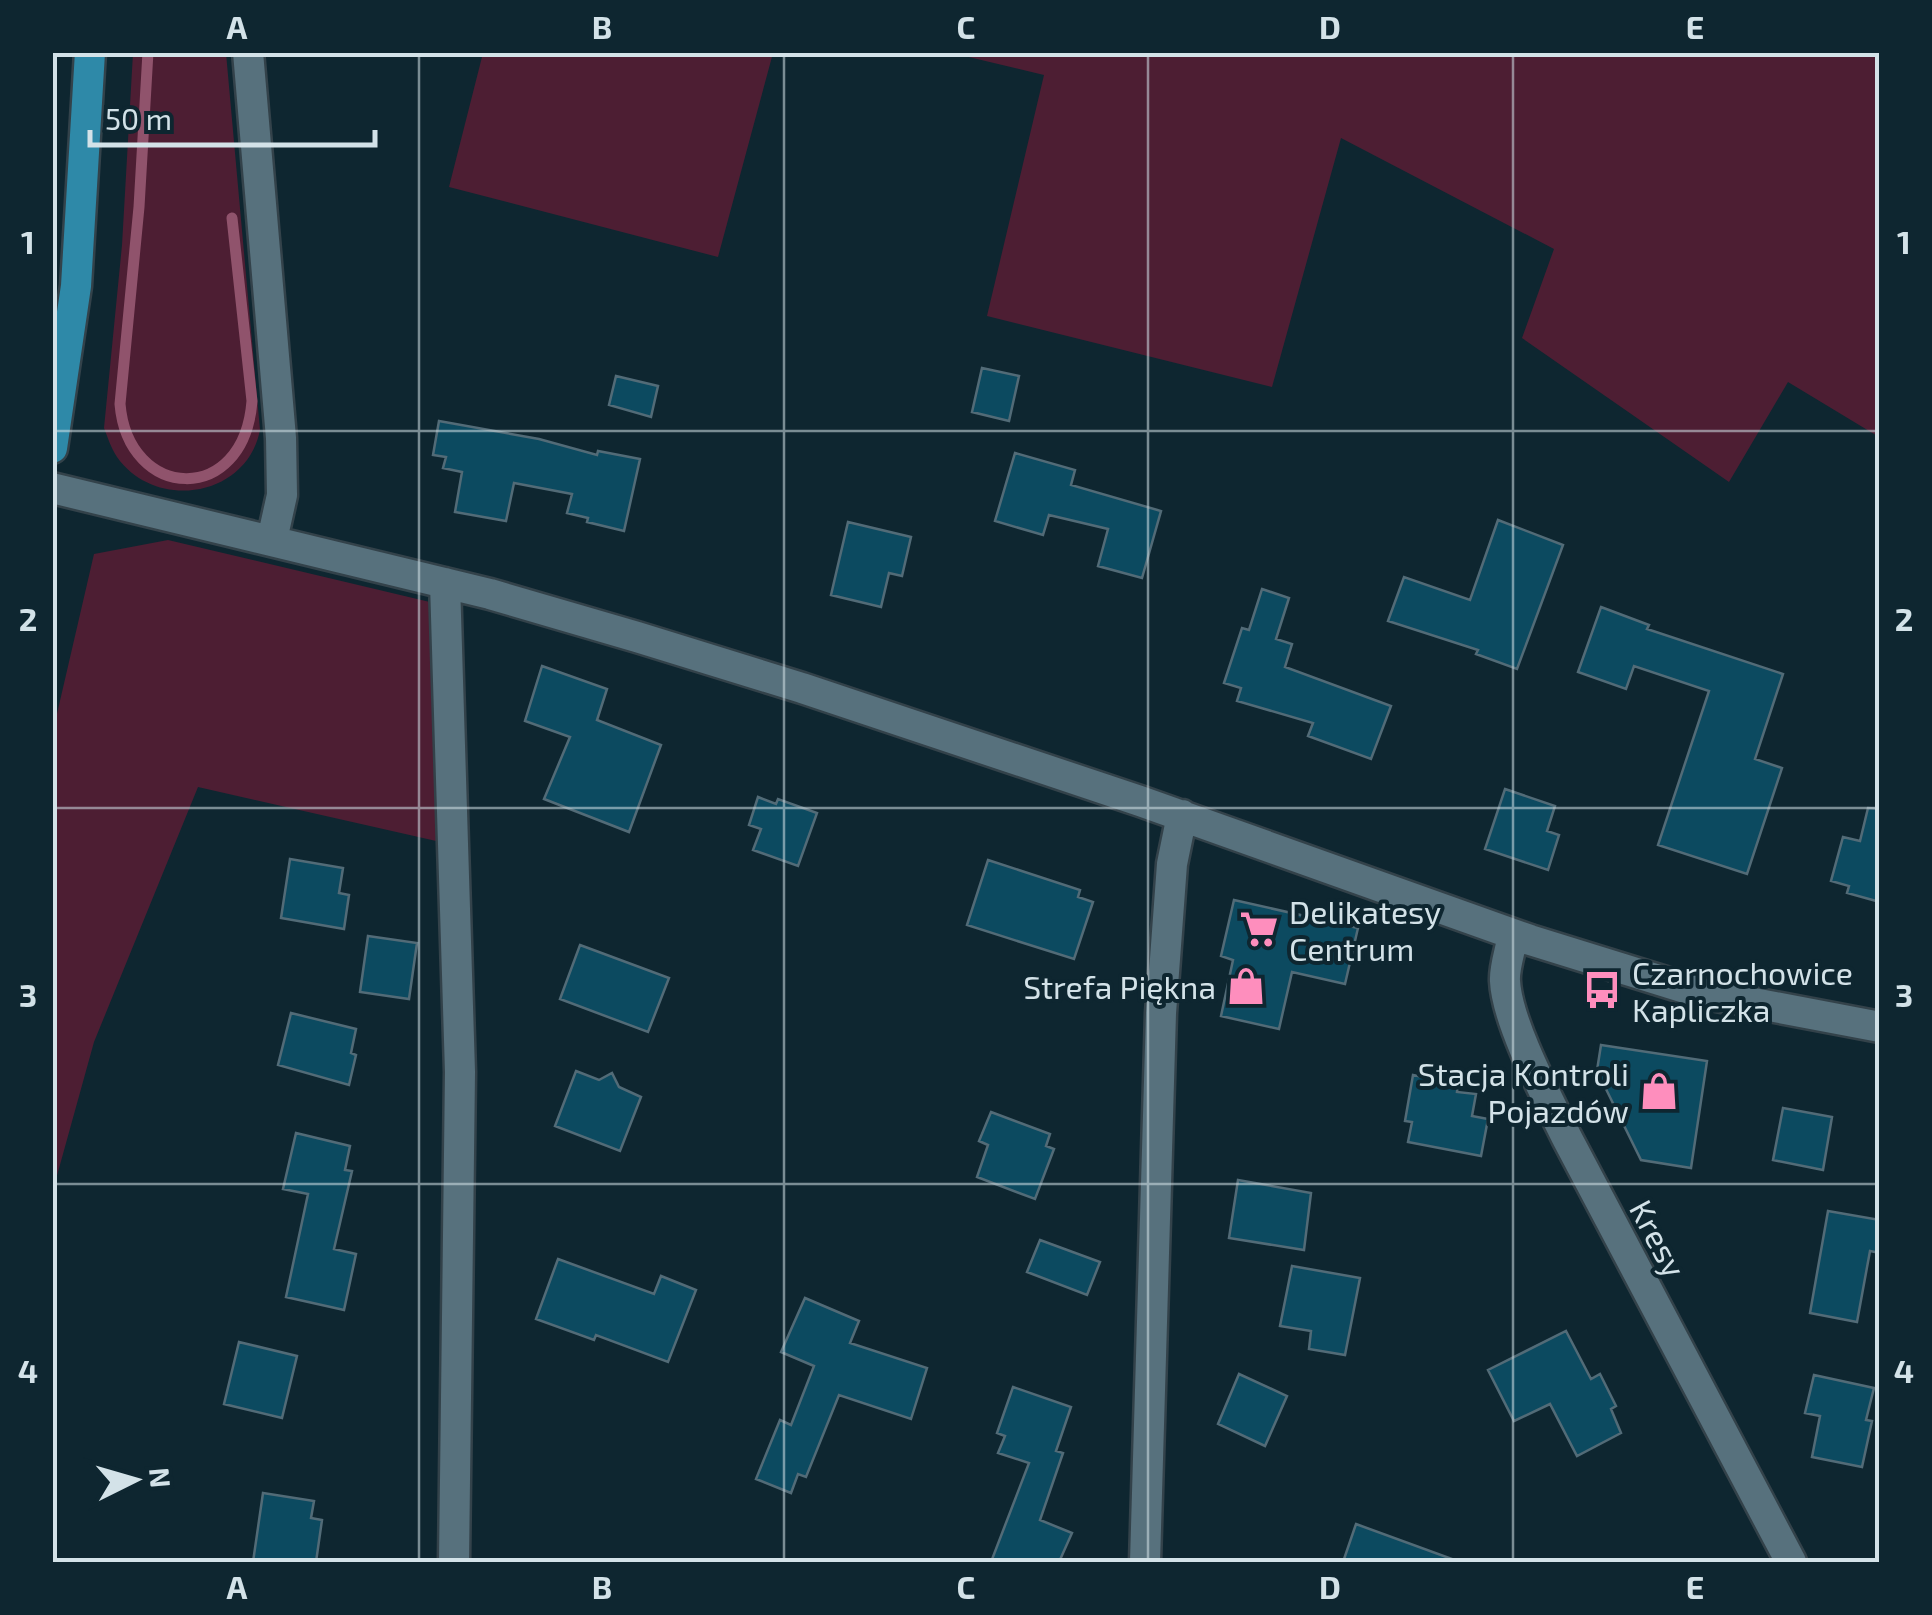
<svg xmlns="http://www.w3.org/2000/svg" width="1932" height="1615" font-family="'Exo 2',sans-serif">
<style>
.green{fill:#4d1e33}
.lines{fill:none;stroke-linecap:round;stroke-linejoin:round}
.stream{stroke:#90536c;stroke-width:11}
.building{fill:#0c4a60;stroke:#526b77;stroke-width:2.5}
.minor-casing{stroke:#33424a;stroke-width:35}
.major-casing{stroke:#33424a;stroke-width:35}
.minor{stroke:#57717d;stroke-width:30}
.major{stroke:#2e89a8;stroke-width:30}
.grid{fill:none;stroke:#d3e2e8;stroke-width:2.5;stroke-opacity:0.55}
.labels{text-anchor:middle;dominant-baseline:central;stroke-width:8;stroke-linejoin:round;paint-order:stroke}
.poi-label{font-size:32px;fill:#d3e2e8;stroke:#0e2630;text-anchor:start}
.street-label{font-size:32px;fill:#d3e2e8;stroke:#0e2630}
.neatline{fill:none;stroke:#d3e2e8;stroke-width:4}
.grid-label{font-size:32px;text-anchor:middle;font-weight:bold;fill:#d3e2e8}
</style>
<rect width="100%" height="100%" fill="#0e2630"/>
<path class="green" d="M133 53H226L260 430C247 497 156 512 117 457 111 448 108 438 104 428L122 245Z
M483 53H773L718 257 449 187Z
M952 53H1879V437L1788 382 1729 482 1522 338 1554 249 1341 138 1272 387 987 316 1044 75Z
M168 540 434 603 445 843 198 787 94 1042 53 1190V731L94 554Z"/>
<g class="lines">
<path class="stream" d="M148 52 139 207 120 404C128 501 244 507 252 401L232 218"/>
</g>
<path class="building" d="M982 368 1019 376 1009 421 972 412Z
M616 376 658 386 651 417 609 405Z
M439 421 539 439 597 455 598 451 640 459 624 531 587 522 588 518 567 513 572 494 514 483 506 521 455 512 462 472 443 468 446 457 433 455Z
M1015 453 1075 470 1071 485 1161 511 1142 578 1098 566 1108 529 1049 515 1043 535 995 521Z
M1498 520 1563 545 1517 669 1476 654 1478 650 1388 621 1404 577 1470 600Z
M848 522 911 537 902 576 889 573 881 607 831 595Z
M1262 589 1289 598 1276 639 1292 644 1285 667 1391 706 1371 759 1308 736 1313 723 1237 701 1241 688 1224 683 1242 628 1249 630Z
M1601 607 1649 625 1647 629 1783 674 1755 759 1782 768 1747 874 1658 845 1709 691 1634 666 1626 689 1578 672Z
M542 666 607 689 597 720 661 745 629 832 544 799 570 737 525 721Z
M1505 789 1555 806 1547 831 1559 835 1548 870 1485 849Z
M758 797 776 804 778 799 817 813 798 866 753 850 761 829 749 825Z
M1868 808 1880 809V902L1847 893 1849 886 1831 881 1843 837 1860 841Z
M290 859 343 868 339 893 349 895 344 929 281 918Z
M988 860 1080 890 1078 897 1093 902 1074 959 967 925Z
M1234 900 1358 928 1345 984 1292 972 1279 1029 1221 1016 1233 960 1221 956Z
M368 936 417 943 409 999 360 992Z
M580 945 669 978 648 1032 560 999Z
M291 1013 356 1029 351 1053 356 1055 349 1085 278 1065Z
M1601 1045 1707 1061 1691 1168 1641 1160 1604 1085 1595 1083Z
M576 1071 599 1080 612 1073 619 1087 641 1097 620 1151 555 1126Z
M1413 1075 1458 1084 1457 1092 1476 1094 1472 1116 1488 1119 1481 1156 1408 1142 1412 1122 1405 1121Z
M1783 1108 1832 1117 1823 1170 1773 1160Z
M991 1112 1050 1134 1046 1146 1054 1149 1035 1199 977 1177 988 1145 979 1141Z
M296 1133 350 1146 345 1170 352 1171 334 1249 356 1254 344 1310 286 1297 308 1194 283 1189Z
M1238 1180 1311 1193 1304 1250 1229 1238Z
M1828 1211 1880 1220V1253L1870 1251 1857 1322 1810 1313Z
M1040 1240 1100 1262 1087 1295 1027 1272Z
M558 1259 654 1294 661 1276 696 1290 668 1362 596 1335 594 1340 536 1319Z
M1292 1266 1360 1278 1345 1355 1309 1349 1311 1331 1280 1326Z
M805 1298 859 1321 850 1343 927 1368 911 1419 839 1395 806 1477 798 1474 791 1493 756 1479 780 1420 791 1425 814 1366 781 1352Z
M1566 1331 1591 1379 1600 1374 1616 1406 1611 1409 1621 1433 1577 1456 1550 1404 1514 1421 1488 1370Z
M239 1342 297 1356 282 1418 224 1404Z
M1239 1374 1287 1396 1265 1446 1218 1424Z
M1814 1375 1874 1388 1866 1420 1872 1421 1862 1467 1812 1457 1820 1416 1805 1413Z
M1013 1387 1071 1407 1056 1451 1063 1453 1040 1520 1072 1533 1059 1562H991L1029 1463 998 1453 1005 1436 997 1433Z
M263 1493 314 1501 311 1518 322 1520 316 1562H253Z
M1356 1524 1452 1559 1451 1562H1343Z"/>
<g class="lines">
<g class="minor-casing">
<path id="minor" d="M248 52 281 438 282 495 272 540
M52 488 490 594 637 637 802 688 1140 801 1530 940 1701 993 1880 1027
M445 583 460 1072 454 1562
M1513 934C1511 949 1504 967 1505 981 1507 1023 1548 1099 1567 1138L1791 1562
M1145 1562 1161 1013 1172 864 1182 815"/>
</g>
<g class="major-casing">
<path id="major" d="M52 448 76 286 90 52"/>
</g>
<use href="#minor" class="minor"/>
<use href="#major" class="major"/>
</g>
<path class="grid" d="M419 52V1562M784 52V1562M1148 52V1562M1513 52V1562M52 431H1880M52 808H1880M52 1184H1880"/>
<defs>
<g id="supermarket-bare" transform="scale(3)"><path d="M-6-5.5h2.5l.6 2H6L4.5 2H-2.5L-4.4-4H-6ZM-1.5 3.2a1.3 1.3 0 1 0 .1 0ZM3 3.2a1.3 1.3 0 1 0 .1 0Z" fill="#fe8ebd" stroke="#0e2630" stroke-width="2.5" paint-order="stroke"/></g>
<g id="shop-bare" transform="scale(3)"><path d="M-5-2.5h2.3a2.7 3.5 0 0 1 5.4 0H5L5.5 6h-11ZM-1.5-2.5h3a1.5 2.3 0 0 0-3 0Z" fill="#fe8ebd" stroke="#0e2630" stroke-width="2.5" paint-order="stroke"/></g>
<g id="bus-bare" transform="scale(3)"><path d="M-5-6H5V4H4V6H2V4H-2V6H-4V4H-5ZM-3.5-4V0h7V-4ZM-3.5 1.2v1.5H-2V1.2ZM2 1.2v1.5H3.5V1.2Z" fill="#fe8ebd" stroke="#0e2630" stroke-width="2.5" paint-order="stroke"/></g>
</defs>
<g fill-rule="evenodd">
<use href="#supermarket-bare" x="1259" y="929"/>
<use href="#shop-bare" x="1246" y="986"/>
<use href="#bus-bare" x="1602" y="990"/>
<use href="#shop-bare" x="1659" y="1091"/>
</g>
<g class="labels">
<g class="poi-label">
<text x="1289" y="911">Delikatesy<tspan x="1289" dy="37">Centrum</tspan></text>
<text x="1632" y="972">Czarnochowice<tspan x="1632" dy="37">Kapliczka</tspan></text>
<text x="1216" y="986" text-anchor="end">Strefa Piękna</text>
<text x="1629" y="1073" text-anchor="end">Stacja Kontroli<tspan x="1629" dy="37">Pojazdów</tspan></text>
</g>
<g class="street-label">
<text transform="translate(1659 1238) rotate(62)">Kresy</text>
</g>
</g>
<rect width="1932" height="1615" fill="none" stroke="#0e2630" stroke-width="110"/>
<g transform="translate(135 1480) rotate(85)" stroke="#0e2630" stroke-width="8" paint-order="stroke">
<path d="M0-8L18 38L0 25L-18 38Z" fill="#d3e2e8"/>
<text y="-15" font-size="28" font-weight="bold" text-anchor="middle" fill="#d3e2e8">N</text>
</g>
<path d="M90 130v15h285v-15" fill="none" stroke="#d3e2e8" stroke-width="5"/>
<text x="105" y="130" font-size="30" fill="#d3e2e8" stroke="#0e2630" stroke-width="8" paint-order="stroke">50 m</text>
<rect x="55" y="55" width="1822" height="1505" class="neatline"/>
<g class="grid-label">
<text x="237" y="39">A</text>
<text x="602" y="39">B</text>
<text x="966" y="39">C</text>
<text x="1330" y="39">D</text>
<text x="1695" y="39">E</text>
<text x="28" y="254">1</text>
<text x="1904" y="254">1</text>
<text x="28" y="631">2</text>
<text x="1904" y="631">2</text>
<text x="28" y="1007">3</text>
<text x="1904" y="1007">3</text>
<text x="28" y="1383">4</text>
<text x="1904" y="1383">4</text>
<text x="237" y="1599">A</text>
<text x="602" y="1599">B</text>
<text x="966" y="1599">C</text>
<text x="1330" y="1599">D</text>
<text x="1695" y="1599">E</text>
</g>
</svg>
